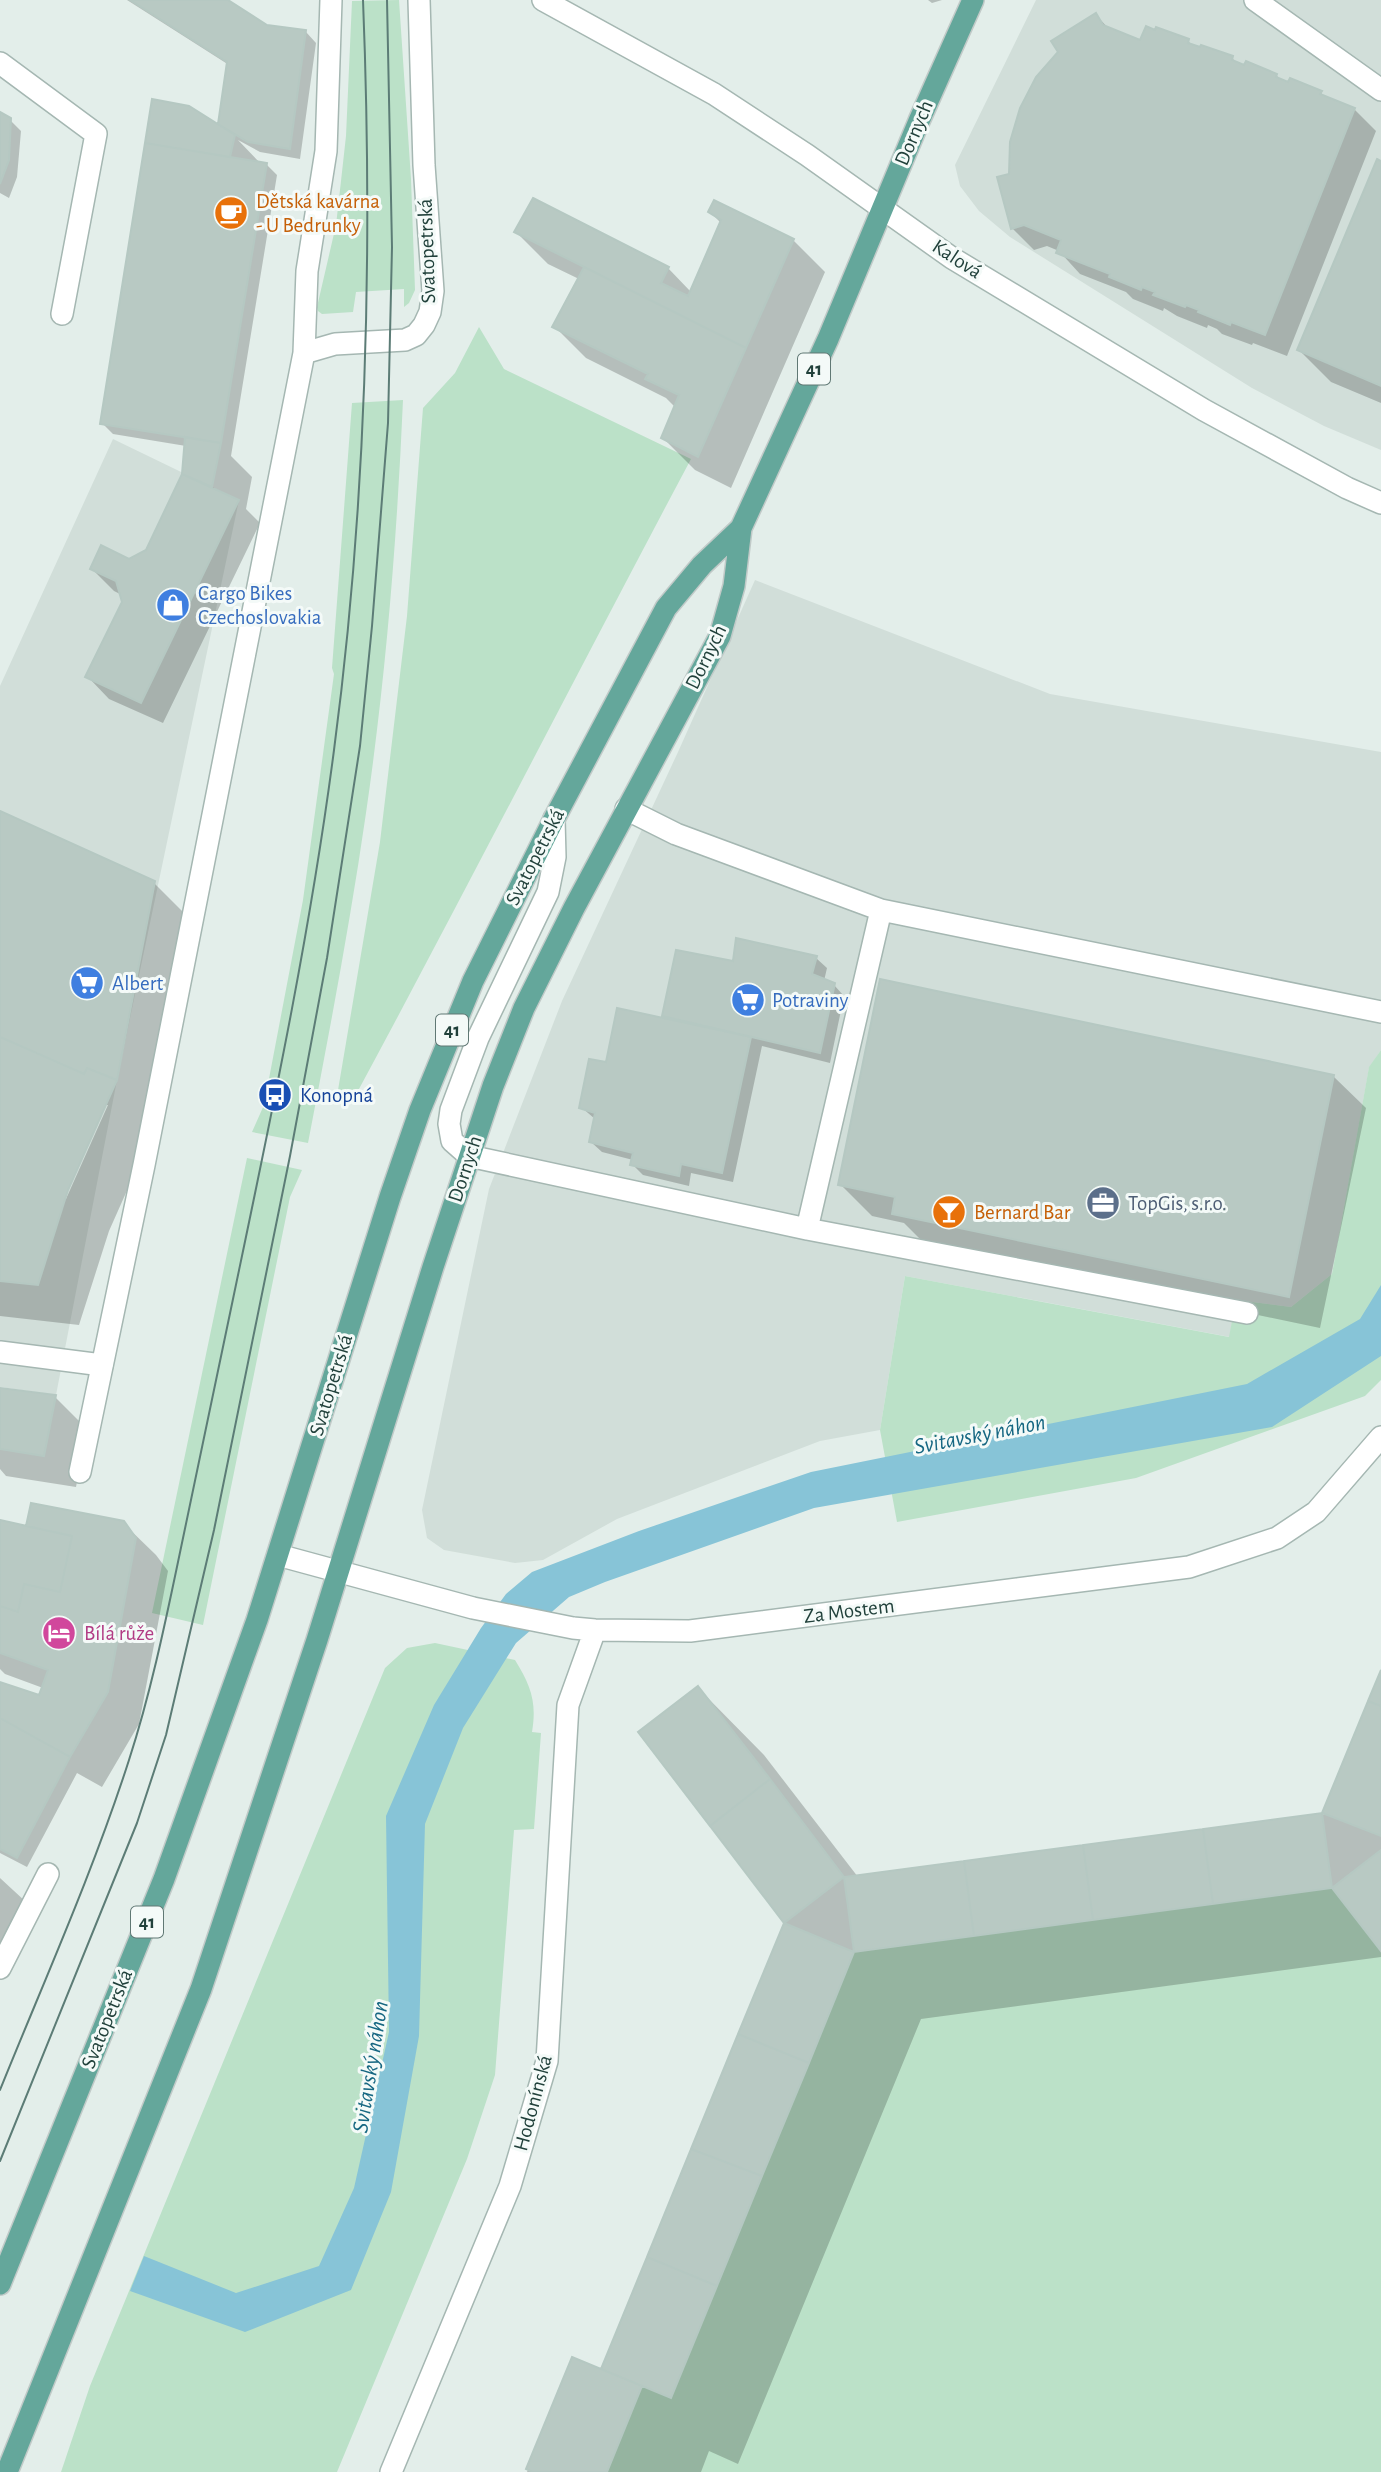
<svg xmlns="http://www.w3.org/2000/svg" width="1381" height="2472" font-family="'Alegreya Sans',sans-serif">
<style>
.built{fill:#d1ded9}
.green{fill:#bbe1c8}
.water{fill:#87c4d7}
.shadow{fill:#0003;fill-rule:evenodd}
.building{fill:#b8c9c3;stroke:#b5c8c2;stroke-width:2}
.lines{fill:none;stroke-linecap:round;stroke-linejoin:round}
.service-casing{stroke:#a5b7b2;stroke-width:24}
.minor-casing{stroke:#a5b7b2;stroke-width:24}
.primary-casing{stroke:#c1cac8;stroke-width:24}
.service{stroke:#fff;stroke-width:21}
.minor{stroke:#fff;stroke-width:21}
.primary{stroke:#64a79b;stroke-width:21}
.tram{stroke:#5c7c76;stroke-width:2}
.labels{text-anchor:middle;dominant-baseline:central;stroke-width:6;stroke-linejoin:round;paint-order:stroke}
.shield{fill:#f4faf8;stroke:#607874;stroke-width:2}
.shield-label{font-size:19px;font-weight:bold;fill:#21413b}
.street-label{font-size:21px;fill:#21413b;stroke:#f4faf8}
.food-label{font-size:21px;fill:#c56008;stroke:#f4faf8;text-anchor:start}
.shop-label{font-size:21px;fill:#366cbe;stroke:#f4faf8;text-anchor:start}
.transit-label{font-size:21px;fill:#164399;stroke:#f4faf8;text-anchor:start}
.service-label{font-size:21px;fill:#4e5e75;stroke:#f4faf8;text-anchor:start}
.hotel-label{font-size:21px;fill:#b23c85;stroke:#f4faf8;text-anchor:start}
.water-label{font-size:23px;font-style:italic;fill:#166782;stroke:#f4faf8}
</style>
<rect width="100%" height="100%" fill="#e3eeea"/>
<path class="built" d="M1036 0H1381V450L1324 426 1252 388 1010 237 979 211 960 186 955 165Z
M113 439 239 500 117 1080 56 1395 0 1387V686Z
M755 580 1050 694 1381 752V1050L1369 1068 1332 1274 1291 1307 1236 1300 1230 1337 905 1276 880 1430 820 1441 617 1519 543 1560 515 1563 444 1550 427 1538 422 1510 489 1189 562 1001 678 752Z"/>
<path class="green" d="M399 0 411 179 415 290 409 303 404 307V289L356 292 353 312 322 314 318 311 317 307 336 225 341 181 346 136 352 1Z
M479 327 504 369 691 459C577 673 467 889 352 1102L337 1096 380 842 407 616 423 408 455 373Z
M403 400C397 538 386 676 366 813 350 924 329 1034 308 1143L252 1132 264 1105 303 900 334 674 332 668 352 403Z
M1381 1050V1380L1365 1396 1136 1478 897 1522 880 1430 905 1276 1229 1337 1236 1300 1291 1307 1332 1274 1369 1067Z
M247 1158 302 1170 290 1197 203 1625 152 1613Z
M435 1643 515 1660C531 1686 537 1702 532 1732L541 1733 534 1829 514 1830 495 2075 467 2159 337 2472H61L90 2386 385 1668 407 1648Z
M1332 1888 1381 1951V2472H607L642 2386 671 2398 854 1952Z"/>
<path class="water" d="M1381 1285V1356L1272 1427 814 1508 605 1582 569 1597 516 1643 463 1728 425 1824 419 2036 391 2192 351 2290 245 2332 130 2291 144 2256 236 2293 319 2266 354 2188 389 2032 386 1816 434 1705 481 1628 506 1594 532 1572 639 1531 811 1472 1247 1384 1360 1319Z"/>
<path class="shadow" d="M127 0H225L267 27 306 32 316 43 300 159 260 152 238 140 261 164 267 165 277 175 231 456 252 477 246 509 260 523 163 723 109 699 88 677 124 602 122 595 114 591 92 569 129 561 147 551 189 479 184 473 186 446 113 434 102 423 226 130 220 123 229 65Z
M928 0H942L932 3Z
M1096 15 1110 30 1141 42 1188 41 1194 47 1232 58 1238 64 1276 75 1283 82 1321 93 1327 99 1354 109 1376 131 1287 356 1253 343 1252 345 1222 334 1217 329 1208 325 1207 328 1177 316 1164 308 1163 311 1133 299 1126 292 1080 274 1059 251 1047 246 1034 250 1012 228 1011 176Z
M0 114 10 120 21 131 17 177 9 198 0 193Z
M1381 163V403L1331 382 1299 350Z
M710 212 793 240 825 272 731 488 695 470 663 438 676 408 666 398 586 358 554 326 579 279 548 264 516 232 668 268 691 292 721 223Z
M0 813 154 883 186 915 157 1123 109 1231 79 1325 0 1316ZM104 1105H108L66 1199 63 1197Z
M677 952 734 963 816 958 827 968 824 981 834 985 844 996 830 1063 762 1046 733 1182 691 1173 689 1186 643 1175 632 1164 633 1160 602 1152 591 1142 595 1119 581 1107 607 1064 619 1010 663 1018Z
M1333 1076 1366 1108 1320 1328 926 1245 904 1223 872 1216 840 1184Z
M0 1389 55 1397 87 1429 76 1487 6 1476 0 1469Z
M0 1522 28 1528 123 1523 156 1555 168 1571 139 1724 102 1787 77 1773 27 1867 0 1853V1684L40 1698 43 1688 5 1674 0 1669Z
M1381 1674V1957L921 2019 738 2464 709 2451 701 2472H527L573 2360 602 2371 786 1922 640 1732 698 1688 764 1755 858 1877 1326 1814Z
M0 1878 26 1902 0 1950Z"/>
<path class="building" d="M130 0H228L267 25 306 30 290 149 248 142 218 124 227 62Z
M1096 13 1103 25 1140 40 1146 26 1155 30 1156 27 1189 39 1188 43 1200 47 1201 45 1233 56 1232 60 1244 65 1246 61 1277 74 1276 77 1288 82 1290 78 1322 91 1320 94 1355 108 1265 335 1231 322 1230 325 1198 312 1199 310 1186 305 1185 307 1153 295 1155 292 1142 287 1141 290 1109 277 1110 274 1056 253 1061 240 1024 225 1011 229 997 177 1009 174 1010 142 1020 108 1036 77 1058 52 1051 41Z
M152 99 189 106 235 135 230 157 145 143Z
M0 112 11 118 9 160 0 184Z
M145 143 267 163 221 443 100 424Z
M1377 159 1381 161V386L1297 350Z
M533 198 669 267 661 283 688 296 721 220 708 212 714 200 794 239 746 348 514 232Z
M584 267 746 348 698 457 661 438 679 395 645 379 648 374 552 327Z
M185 437 221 443 212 487 182 474Z
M182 474 239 500 141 703 85 677 122 602 116 581 90 569 101 545 129 559 146 550Z
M0 811 155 881 117 1080 87 1068 84 1074 0 1037Z
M736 938 817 956 812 974 835 983 820 1053 662 1016 676 950 733 961Z
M880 979 1334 1075 1289 1297 892 1214 895 1197 838 1185Z
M617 1008 751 1037 722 1173 681 1164 679 1176 630 1165 633 1153 589 1142 595 1113 579 1108 589 1059 606 1062Z
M0 1037 84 1074 87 1068 117 1080 68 1190 38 1285 0 1281Z
M0 1388 56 1395 44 1456 0 1449Z
M31 1503 124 1521 136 1538 108 1692 70 1757 0 1718V1682L39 1695 48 1670 0 1653V1606L18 1612 24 1584 60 1592 72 1536 26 1526Z
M0 1520 72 1536 60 1592 24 1584 18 1612 0 1606Z
M1381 1670V1706L1368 1701Z
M698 1686 770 1779 710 1826 638 1732Z
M1368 1701 1381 1706V1836L1322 1813Z
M0 1718 70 1757 17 1858 0 1849Z
M770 1779 844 1877 784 1923 710 1826Z
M1322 1813 1332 1888 1213 1904 1203 1829Z
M1203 1829 1213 1904 1093 1920 1083 1845Z
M1083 1845 1093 1920 974 1936 964 1861Z
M1381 1850V1951L1332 1888Z
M964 1861 974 1936 854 1952 844 1877Z
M784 1923 854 1952 809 2063 738 2034Z
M738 2034 809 2063 762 2176 691 2149Z
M691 2149 762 2176 717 2286 647 2257Z
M647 2257 717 2286 671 2398 601 2369Z
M572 2357 642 2386 607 2472H533L526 2469Z"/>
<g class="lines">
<g class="service-casing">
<path id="service" d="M1255 0 1381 90
M0 63 96 134 62 314
M626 809 676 834 881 910 1381 1012
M554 819 555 857 548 892 478 1038 451 1110 449 1124 452 1141 469 1156 807 1229 1247 1313
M807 1229 881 910
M0 1352 102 1365
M0 1968 48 1874"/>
</g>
<g class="minor-casing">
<path id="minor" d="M543 0 714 94 807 155 952 258 1204 410 1347 488 1381 503
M304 353 335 344 405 340 416 335 424 325 430 312 433 291 424 165 419 0
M80 1472 144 1165 304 353 307 271 326 151 331 0
M278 1555 473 1608 573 1628 595 1630 690 1631 1189 1567 1277 1538 1316 1512 1381 1437
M391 2472 510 2186 547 2061 568 1705 595 1630"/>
</g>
<g class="primary-casing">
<path id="primary" d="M0 2284 164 1879 257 1620 390 1197 420 1110 473 981 554 819 666 608 702 565 741 528
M7 2472 201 1989 317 1640 433 1267 493 1086 524 1008 574 908 720 636 734 586 741 528 828 339 919 121 973 0"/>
</g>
<use href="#service" class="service"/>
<use href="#minor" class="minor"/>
<use href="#primary" class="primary"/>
<path class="tram" d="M0 2090C44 1981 93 1872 129 1760 150 1695 164 1629 178 1562 197 1475 215 1387 233 1299 271 1117 310 935 334 750 367 501 373 251 363 0
M0 2161 137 1823 166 1735 214 1530 290 1156 327 958 360 746 372 626 388 423 392 247 387 0"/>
</g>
<defs>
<g id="cafe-disc" transform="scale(1.75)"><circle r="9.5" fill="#e8710a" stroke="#f4faf8"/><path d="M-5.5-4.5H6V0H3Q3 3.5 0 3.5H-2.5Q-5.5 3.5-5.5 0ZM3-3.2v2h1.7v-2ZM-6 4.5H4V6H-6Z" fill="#fff"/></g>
<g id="shop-disc" transform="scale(1.75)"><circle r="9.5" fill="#3f7fe0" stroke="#f4faf8"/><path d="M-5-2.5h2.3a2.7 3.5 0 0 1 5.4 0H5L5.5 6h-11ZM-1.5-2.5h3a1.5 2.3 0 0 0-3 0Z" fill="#fff"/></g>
<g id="supermarket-disc" transform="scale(1.75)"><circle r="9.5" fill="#3f7fe0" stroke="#f4faf8"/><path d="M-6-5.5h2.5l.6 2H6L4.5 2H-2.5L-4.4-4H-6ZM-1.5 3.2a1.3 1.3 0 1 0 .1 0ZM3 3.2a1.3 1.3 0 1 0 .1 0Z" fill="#fff"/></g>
<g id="bus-disc" transform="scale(1.75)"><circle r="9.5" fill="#1a4fb4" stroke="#f4faf8"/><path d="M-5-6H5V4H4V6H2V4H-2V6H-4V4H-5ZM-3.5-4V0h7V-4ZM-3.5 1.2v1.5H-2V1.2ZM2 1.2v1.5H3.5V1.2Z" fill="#fff"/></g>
<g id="office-disc" transform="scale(1.75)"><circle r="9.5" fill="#5c6f8a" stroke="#f4faf8"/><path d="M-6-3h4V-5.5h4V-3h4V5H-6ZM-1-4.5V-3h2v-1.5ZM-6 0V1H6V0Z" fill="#fff"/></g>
<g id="bar-disc" transform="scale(1.75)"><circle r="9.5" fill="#e8710a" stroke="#f4faf8"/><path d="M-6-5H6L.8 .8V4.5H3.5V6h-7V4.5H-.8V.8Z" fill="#fff"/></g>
<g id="hotel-disc" transform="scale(1.75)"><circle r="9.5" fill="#d1479c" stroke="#f4faf8"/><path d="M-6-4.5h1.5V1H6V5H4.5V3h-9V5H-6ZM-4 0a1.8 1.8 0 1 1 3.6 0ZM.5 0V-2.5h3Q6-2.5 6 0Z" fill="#fff"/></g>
</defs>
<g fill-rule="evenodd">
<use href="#cafe-disc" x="231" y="213"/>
<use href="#shop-disc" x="173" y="605"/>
<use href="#supermarket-disc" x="87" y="983"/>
<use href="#supermarket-disc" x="748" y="1000"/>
<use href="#bus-disc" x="275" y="1095"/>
<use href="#office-disc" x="1103" y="1203"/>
<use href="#bar-disc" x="949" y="1212"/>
<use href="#hotel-disc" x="59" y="1633"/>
</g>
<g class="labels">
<g class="shield">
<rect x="798" y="353.5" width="32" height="31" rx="5"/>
<rect x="436" y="1014.5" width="32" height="31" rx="5"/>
<rect x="131" y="1906.5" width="32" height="31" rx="5"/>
</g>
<g class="shield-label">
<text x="814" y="369">41</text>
<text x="452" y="1030">41</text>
<text x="147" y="1922">41</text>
</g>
<g class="street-label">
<text transform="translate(914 133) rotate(-67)">Dornych</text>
<text transform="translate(427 251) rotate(-92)">Svatopetrská</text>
<text transform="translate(957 259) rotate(33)">Kalová</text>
<text transform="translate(706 657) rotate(-64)">Dornych</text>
<text transform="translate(535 857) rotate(-63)">Svatopetrská</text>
<text transform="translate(465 1169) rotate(-72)">Dornych</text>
<text transform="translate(331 1385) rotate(-73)">Svatopetrská</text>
<text transform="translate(849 1611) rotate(-7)">Za Mostem</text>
<text transform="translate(107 2019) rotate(-68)">Svatopetrská</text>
<text transform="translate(533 2103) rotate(-75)">Hodonínská</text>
</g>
<g class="food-label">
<text x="256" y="201">Dětská kavárna<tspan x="256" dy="24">- U Bedrunky</tspan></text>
<text x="974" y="1212">Bernard Bar</text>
</g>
<g class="shop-label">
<text x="198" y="593">Cargo Bikes<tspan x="198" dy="24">Czechoslovakia</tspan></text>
<text x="112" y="983">Albert</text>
<text x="772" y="1000">Potraviny</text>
</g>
<g class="transit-label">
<text x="300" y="1095">Konopná</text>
</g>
<g class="service-label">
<text x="1128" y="1203">TopGis, s.r.o.</text>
</g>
<g class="hotel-label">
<text x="84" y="1633">Bílá růže</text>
</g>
<g class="water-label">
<text transform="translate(980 1435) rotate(-11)">Svitavský náhon</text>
<text transform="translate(371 2067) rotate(-81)">Svitavský náhon</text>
</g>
</g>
</svg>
